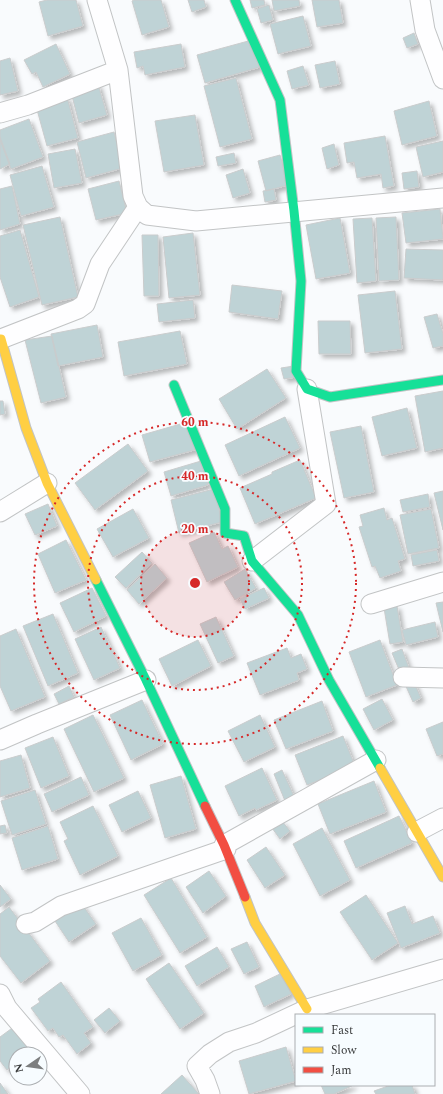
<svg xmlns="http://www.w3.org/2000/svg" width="443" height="1094" font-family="Spectral,serif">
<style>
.building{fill:#bfd3d6;stroke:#cacccd;filter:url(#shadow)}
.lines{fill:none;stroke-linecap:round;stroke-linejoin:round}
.street-casing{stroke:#c2c4c5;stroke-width:21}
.fast-casing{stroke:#c2c4c5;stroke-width:11}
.slow-casing{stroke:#c2c4c5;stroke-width:11}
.jam-casing{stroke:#c2c4c5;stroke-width:11}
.street{stroke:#fefeff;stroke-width:19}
.fast{stroke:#16e098;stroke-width:9}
.slow{stroke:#ffcf43;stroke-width:9}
.jam{stroke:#f24e42;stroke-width:9}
.ring{fill:none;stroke:#d62828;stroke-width:2;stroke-dasharray:2 4}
.centre{fill:#d62828;stroke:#f7fcff;stroke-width:2}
.ring-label{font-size:12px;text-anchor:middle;font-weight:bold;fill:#d62828;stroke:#f7fcff;stroke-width:3.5;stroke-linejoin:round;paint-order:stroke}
</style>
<defs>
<filter id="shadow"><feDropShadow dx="3.5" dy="3.5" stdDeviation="2" flood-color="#0004"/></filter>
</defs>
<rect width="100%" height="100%" fill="#f9fbfd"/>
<path class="building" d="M47 0H76L83 26 48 36 39 2Z
M134 0H161L169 27 142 35 132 1Z
M188 0H204L206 7 192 12Z
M250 0H264L265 5 252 8Z
M272 0H299L300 6 274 11Z
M312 0H339L343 23 317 27Z
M269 5 273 20 261 23 257 9Z
M303 16 311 46 278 54 270 24Z
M414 33 418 44 407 48 403 38Z
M252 40 260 67 205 83 197 55Z
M56 44 70 74 43 87 36 72 32 74 24 60Z
M181 44 185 67 145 75 143 66 137 68 134 52Z
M10 58 18 91 0 95V61Z
M335 61 340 84 320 88 315 65Z
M303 66 309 85 292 89 287 71Z
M236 78 252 139 220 147 204 86Z
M98 84 107 115 79 123 71 92Z
M67 97 78 138 47 146 36 106Z
M429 101 437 136 402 145 394 111Z
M195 115 204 165 164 172 155 121Z
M29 119 43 157 11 169 0 140V130Z
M114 132 123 168 86 178 77 142Z
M385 136 394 186 383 188 381 174 357 178 354 162 347 163 344 143Z
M0 137 10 164 0 169Z
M443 141V172L423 177 416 147Z
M334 144 339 165 327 169 322 148Z
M75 149 82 183 54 188 48 154Z
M234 153 236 163 218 166 216 157Z
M280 155 288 185 266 191 258 161Z
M42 166 54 207 21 216 10 175Z
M243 169 250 193 233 198 226 175Z
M417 171 419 187 404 189 402 173Z
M119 181 127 213 96 220 88 189Z
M12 186 20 224 0 230V189Z
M274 189 276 200 265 202 263 191Z
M440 209 443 239 406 243 402 213Z
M60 217 78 297 42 305 23 225Z
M396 217 399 280 379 281 376 218Z
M340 218 350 273 316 279 306 225Z
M372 218 376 281 357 283 353 219Z
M20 230 39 297 10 307 0 277V236Z
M193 233 200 295 169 298 163 237Z
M142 235H158L159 296H144Z
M406 249 443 250V280L404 278Z
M232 285 282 291 278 319 229 312Z
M395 291 402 349 365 353 358 295Z
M193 300 195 318 159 322 157 304Z
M437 314 443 334V346L433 348 424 317Z
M318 321H350L351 354H319Z
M97 325 103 357 58 366 51 334Z
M180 331 187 364 124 376 118 342Z
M52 336 66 397 41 403 25 340Z
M294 366 296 377 284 379 281 368Z
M267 369 286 398 237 429 219 399Z
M443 391V448L425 452 415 396Z
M0 401H3L5 414 0 415Z
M407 408 417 448 382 456 372 417Z
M285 417 300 448 239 476 225 445Z
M191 421 198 449 150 462 142 435Z
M361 426 374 492 344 498 330 432Z
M128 444 148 471 95 510 75 483Z
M300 460 316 498 255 524 240 488 272 474V472Z
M201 461 208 485 171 496 164 472Z
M214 489 222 522 179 533 171 500Z
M443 491V530L434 493Z
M428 494 430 507 403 512 400 500Z
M48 504 57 526 35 535 25 514Z
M384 508 387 520 392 518 405 559 398 561 401 571 380 578 375 566 372 567 359 527 363 526 360 515Z
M133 509 149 538 113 557 97 529Z
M431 509 439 548 408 554 400 515Z
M214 532 222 549 228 546 238 567 207 582 189 543Z
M66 540 86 580 55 593 38 554Z
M437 550 439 561 413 566 411 555Z
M142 552 152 563 126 588 115 577Z
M155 564 167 578 139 604 127 590Z
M245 569 256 588 235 600 224 582Z
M92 588 106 616 74 632 60 603Z
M264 588 269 598 245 609 240 599Z
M443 602V632L436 603Z
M397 606 403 642 390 644 384 608Z
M53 614 78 673 48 686 23 626Z
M216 617 234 656 218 663 200 624Z
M435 622 438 637 406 645 402 630Z
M101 627 120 668 94 680 75 639Z
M16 629 45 697 11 711 0 686V636Z
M198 640 211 666 172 686 159 659Z
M380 640 397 685 366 697 349 652Z
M287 648 291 658 301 654 307 669 297 673 299 680 260 695 247 663Z
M402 649 409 668 400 672 392 653Z
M412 678 421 698 413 702 404 682Z
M69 686 74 697 59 704 54 694Z
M382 699 393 720 374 730 363 709Z
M142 700 163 744 131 760 110 715Z
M322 701 333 731 286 749 274 720Z
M93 715 124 778 94 792 64 729Z
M260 715 275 747 244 762 228 731Z
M443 722V754L437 756 426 729Z
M343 736 355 766 307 785 295 755Z
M53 737 69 776 41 788 25 748Z
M21 755 30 788 0 797V761Z
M262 768 277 800 256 810 255 808 239 816 225 786Z
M282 770 294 796 285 801 274 774Z
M181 776 196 829 165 838 150 785Z
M81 777 89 795 52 812 44 794Z
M374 781 386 812 330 834 318 804Z
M35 790 46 824 12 835 1 801Z
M138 791 151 818 122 832 109 805Z
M93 806 118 856 80 875 64 841 68 839 60 822Z
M399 816 412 843 356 868 344 841Z
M282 821 290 831 280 839 272 828Z
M5 825 7 833 0 834V826Z
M48 826 58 859 22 870 12 838Z
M322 828 350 880 320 896 293 844Z
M266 847 285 875 265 888 247 860Z
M209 871 226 896 203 913 186 887Z
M171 878 207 937 180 953 144 895Z
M0 885 11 899 0 907Z
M366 895 398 943 372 960 340 912Z
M81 903 96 924 69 942 55 921Z
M405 906 412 924 433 916 440 933 401 948 387 913Z
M9 907 50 961 21 983 0 956V914Z
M141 918 162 955 133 971 112 933Z
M247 942 259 967 244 974 231 949Z
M217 947 229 967 197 986 185 966Z
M169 963 204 1013 180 1029 146 979Z
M282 973 291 994 264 1007 255 986Z
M61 982 93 1027 84 1033 91 1043 77 1054 63 1035 59 1037 53 1028 48 1031 31 1008 40 1002 38 999Z
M109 1008 120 1021 105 1033 94 1020Z
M15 1026 33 1051 28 1054H16V1063L7 1070 0 1061V1037Z
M286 1047 296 1081 249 1094 239 1061Z
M182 1075 199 1094H161Z
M0 1083 8 1094H0Z
M321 1085H354L334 1094H325Z
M391 1085H412L415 1094H376L374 1091Z"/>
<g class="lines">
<g class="street-casing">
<path id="street" d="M97 0 118 70 133 196 138 207 147 215 196 221 443 198
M420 0 425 30 443 79
M0 113 28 105 118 70
M1 339 78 309 85 304 100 264 138 207
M0 512 47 483
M252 561 326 504 307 389
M371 604 443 582
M403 677 443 678
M0 740 37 724 146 680
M417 832 422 829 443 818
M224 845 376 760
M26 924 35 922 61 906 226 849
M0 994 7 1008 80 1094
M210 1094 205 1080 197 1066 210 1054 229 1042 256 1033 307 1009 443 969"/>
</g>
<g class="fast-casing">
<path id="fast" d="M235 0 280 100 294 211 301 281 296 371 307 389 330 397 443 380
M174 385 225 509V533L244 536 252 561 298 615 329 680 380 768
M96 580 146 680 205 806"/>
</g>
<g class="slow-casing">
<path id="slow" d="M0 339H1L26 428 47 483 96 580
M380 768 443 877
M245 897 255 923 307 1009"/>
</g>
<g class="jam-casing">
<path id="jam" d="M205 806 224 845 245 897"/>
</g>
<use href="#street" class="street"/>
<use href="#fast" class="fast"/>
<use href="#slow" class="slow"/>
<use href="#jam" class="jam"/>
</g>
<circle cx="195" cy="583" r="54" fill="#d62828" fill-opacity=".12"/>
<g class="ring">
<circle cx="195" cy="583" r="54"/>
<circle cx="195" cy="583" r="107"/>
<circle cx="195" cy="583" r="161"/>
</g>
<circle cx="195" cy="583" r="6" class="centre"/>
<g class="ring-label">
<text x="195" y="426">60 m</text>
<text x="195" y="480">40 m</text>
<text x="195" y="533">20 m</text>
</g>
<rect x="295" y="1014" width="140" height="72" fill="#f7fcff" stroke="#abaeb1"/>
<rect x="303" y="1027" width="20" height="6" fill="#16e098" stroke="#abaeb1"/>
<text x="331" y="1034" font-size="12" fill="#383a3b">Fast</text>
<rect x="303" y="1047" width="20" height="6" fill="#ffcf43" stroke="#abaeb1"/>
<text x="331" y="1054" font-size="12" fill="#383a3b">Slow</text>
<rect x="303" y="1067" width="20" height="6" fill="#f24e42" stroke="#abaeb1"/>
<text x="331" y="1074" font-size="12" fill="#383a3b">Jam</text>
<g transform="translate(28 1066) rotate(257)"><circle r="19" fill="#f7fcff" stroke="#abaeb1"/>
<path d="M0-3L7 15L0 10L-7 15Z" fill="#7c7e7f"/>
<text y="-6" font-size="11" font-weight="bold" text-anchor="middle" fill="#383a3b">N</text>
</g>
</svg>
